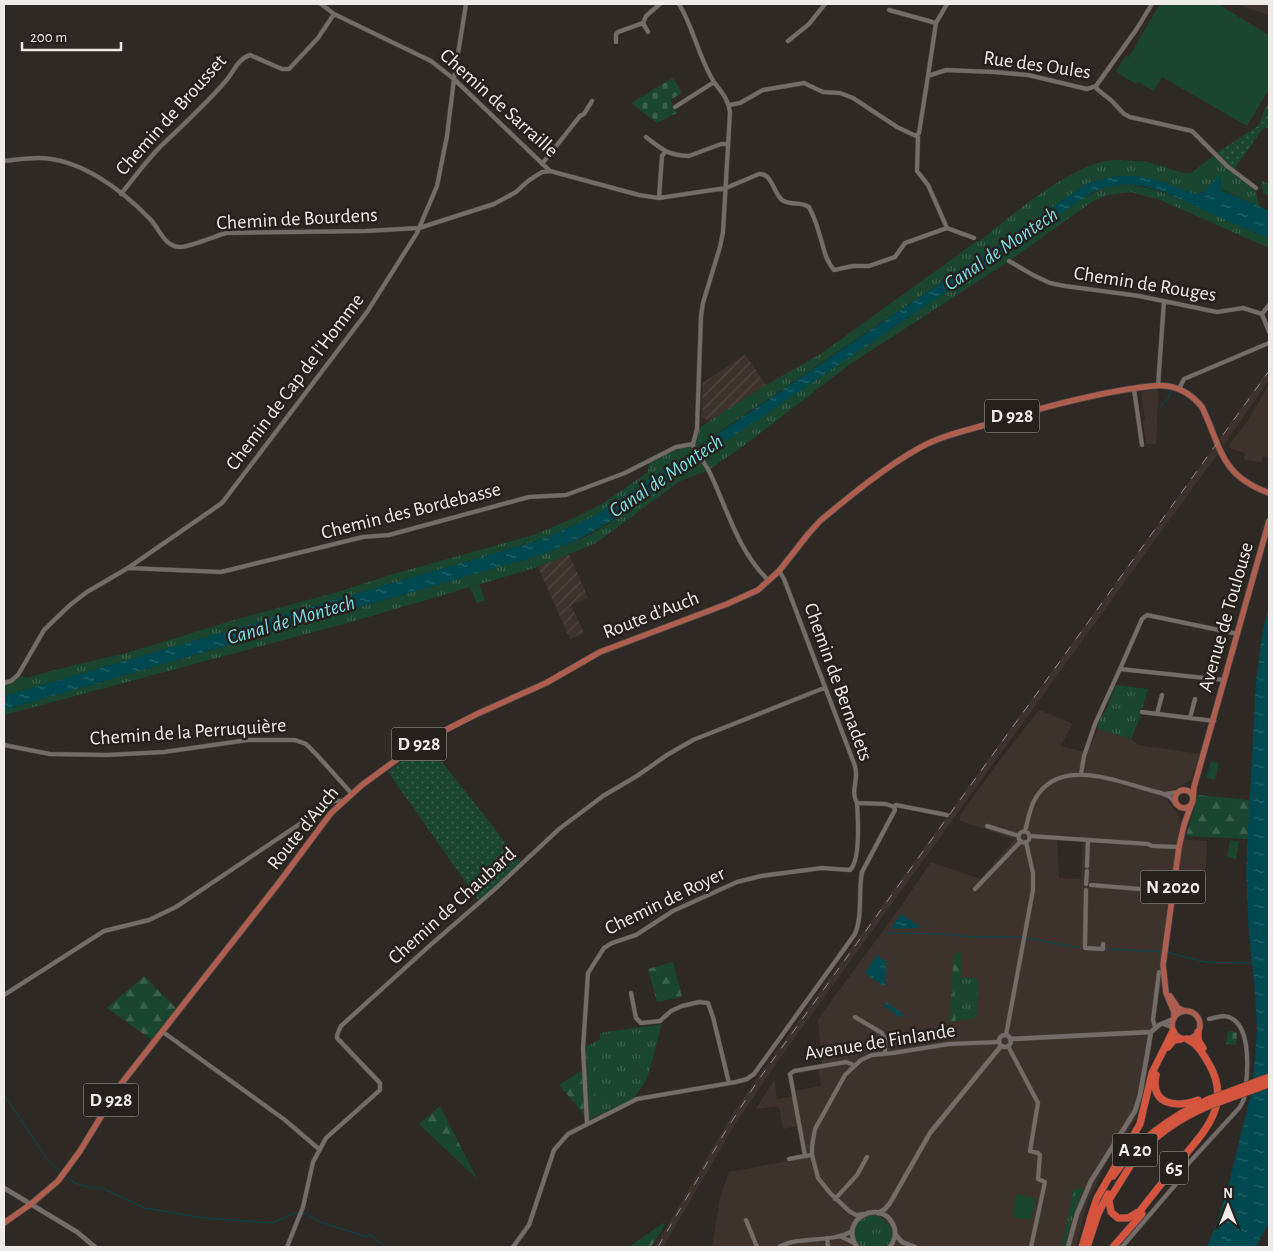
<svg xmlns="http://www.w3.org/2000/svg" width="1273" height="1251" font-family="'Alegreya Sans',sans-serif">
<style>
.built{fill:#3e332c;fill-rule:evenodd}
.industrial{fill:url(#industrial-furrows)}
.grass{fill:url(#grass-tufts)}
.forest{fill:url(#forest-firs)}
.cemetery{fill:url(#cemetery-stones)}
.park{fill:#1a452e}
.garden{fill:url(#garden-dots)}
.water{fill:url(#water-ripples)}
.lines{fill:none;stroke-linecap:round;stroke-linejoin:round}
.stream{stroke:#004950;stroke-width:1}
.minor-casing{stroke:#4b4643;stroke-width:5}
.tertiary-casing{stroke:#4b4643;stroke-width:5.5}
.primary-casing{stroke:#4b4643;stroke-width:7}
.motorway-casing{stroke:#4b4643;stroke-width:8}
.minor{stroke:#736c68;stroke-width:4}
.tertiary{stroke:#736c68;stroke-width:4.5}
.primary{stroke:#ad5e4f;stroke-width:5.5}
.motorway{stroke:#d4543e;stroke-width:7}
.rail{stroke:#908b88;stroke-width:1;stroke-dasharray:9 9;stroke-linecap:butt}
.motorway-bridge-casing{stroke:#4b4643;stroke-width:8;stroke-linecap:butt}
.motorway-bridge{stroke:#d4543e;stroke-width:7}
.labels{text-anchor:middle;dominant-baseline:central;stroke-width:5;stroke-linejoin:round;paint-order:stroke}
.shield{fill:#25201c;stroke:#b2aeac;stroke-width:1}
.shield-label{font-size:19px;font-weight:bold;fill:#efebe9}
.street-label{font-size:20px;fill:#efebe9;stroke:#25201c}
.water-label{font-size:21px;font-style:italic;fill:#79dbe5;stroke:#25201c}
</style>
<defs>
<pattern id="industrial-furrows" width="10" height="10" patternUnits="userSpaceOnUse" patternTransform="scale(1.25)"><rect width="10" height="10" fill="#3e332c"/><path d="M-1 1l2-2M0 10L10 0M9 11l2-2" fill="none" stroke="#514740"/></pattern>
<pattern id="grass-tufts" width="24" height="20" patternUnits="userSpaceOnUse" patternTransform="scale(1.25)"><rect width="24" height="20" fill="#1a452e"/><path d="M3 7l-1-3M5 7V3M7 7l1-3M15 17l-1-3M17 17v-4M19 17l1-3" fill="none" stroke="#3c604c"/></pattern>
<pattern id="forest-firs" width="22" height="20" patternUnits="userSpaceOnUse" patternTransform="scale(1.25)"><rect width="22" height="20" fill="#1a452e"/><path d="M5 1l3.5 6h-7zM16 11l3.5 6h-7z" fill="#3c604c"/></pattern>
<pattern id="cemetery-stones" width="16" height="16" patternUnits="userSpaceOnUse" patternTransform="scale(1.25)"><rect width="16" height="16" fill="#1a452e"/><path d="M2 7V4a2 2 0 0 1 4 0v3zM10 15v-3a2 2 0 0 1 4 0v3z" fill="#3c604c"/></pattern>
<pattern id="garden-dots" width="8" height="8" patternUnits="userSpaceOnUse" patternTransform="scale(1.25)"><rect width="8" height="8" fill="#1a452e"/><path d="M2 2h.1M6 6h.1" fill="none" stroke="#3c604c" stroke-width="1.8" stroke-linecap="round"/></pattern>
<pattern id="water-ripples" width="26" height="14" patternUnits="userSpaceOnUse" patternTransform="scale(1.25)"><rect width="26" height="14" fill="#004950"/><path d="M2 4q2-2 4 0t4 0M15 11q2-2 4 0t4 0" fill="none" stroke="#266369"/></pattern>
</defs>
<rect width="100%" height="100%" fill="#2f2926"/>
<path class="built" d="M1237 4H1269V15Z
M1269 368V380L1223 446 1220 438Z
M1269 385V457L1263 456 1262 462 1244 460 1245 453 1228 447 1248 420Z
M1157 389 1158 397 1156 444H1146L1143 422 1145 419 1141 392Z
M1215 446 1218 453 778 1061 737 1121 663 1247H655L731 1117 755 1081Z
M1039 710 1073 724 1060 746 1087 753 1098 729 1131 739 1138 745 1200 754 1191 780 1173 790 1165 792 1164 796 1180 817V826L1177 839 1207 841 1205 894 1177 891 1161 983 1145 1088 1138 1115 1108 1160 1088 1200 1076 1247H712L720 1198 729 1172 804 1158 798 1126 783 1129 779 1106 756 1109 774 1080 777 1099 795 1096 794 1091 821 1086 818 1066 822 1065 818 1019 897 912 931 862 980 879 1015 839 960 821V815L994 768ZM1057 840 1083 842 1081 879 1059 878Z"/>
<path class="industrial" d="M745 354 766 385 710 421 702 417 703 383Z
M569 554 588 598 571 605 584 633 570 639 538 567Z"/>
<path class="grass" d="M1215 155 1235 175 1255 190 1260 207 1221 189V178L1198 195 1117 176 1088 183 704 442 679 463 665 469 594 516 559 532 533 542 4 696V683L11 681 18 675 27 678 58 669 127 653 234 620 338 592 390 575 533 535 572 519 602 504 648 472 649 461 676 447 693 444 697 429 766 385 822 353 977 241H980C1013 214 1060 174 1101 162 1112 158 1128 161 1139 161 1158 162 1173 173 1191 173Z
M1262 181 1269 184V196L1263 193 1261 184Z
M1126 184C1174 190 1225 220 1269 239V248L1158 199 1130 192 1109 195 1093 201 1009 261 849 365 746 444 709 470 680 481 596 543 538 567 355 621 4 715V710L544 554 585 537 607 525 683 469 1081 199 1107 187Z
M1116 685 1148 689 1139 720 1131 739 1098 729V722L1105 712Z
M955 977 978 978 977 1018 956 1021 953 1001Z
M662 1024 647 1079 634 1098 596 1116 591 1044 600 1039V1033Z
M1084 1187 1072 1219 1065 1247H1062L1073 1190Z
M868 1215C886 1214 900 1231 886 1247H860C850 1235 854 1222 868 1215Z"/>
<path class="forest" d="M479 584 485 600 477 603 470 587Z
M1198 795 1250 800 1248 839 1186 836Z
M954 953H961V977L955 978 953 1001 956 1021 949 1022Z
M673 962 682 997 657 1002 648 969Z
M144 976 176 1008 153 1041 107 1008Z
M591 1044 596 1116 585 1122 584 1114 559 1085 585 1068V1047Z
M440 1106 477 1179 419 1124Z
M663 1223 665 1225 651 1247H629Z"/>
<path class="cemetery" d="M673 78 682 93 670 100 677 113 657 123 631 103Z
M1228 1031 1237 1032 1236 1045 1226 1044Z"/>
<path class="park" d="M1160 4H1218L1269 35V89L1247 126 1162 77 1154 91 1138 82 1136 84 1116 72 1126 55 1129 57Z
M1211 761 1219 763 1215 780 1206 778Z
M1230 840 1239 842 1236 859 1227 857Z
M1017 1194 1036 1198 1031 1220 1012 1217Z"/>
<path class="garden" d="M1269 100V128L1265 127 1261 131 1233 171 1215 154 1258 126Z
M427 743 521 862 479 901 388 772Z"/>
<path class="water" d="M1117 176H1138L1156 180 1198 195 1202 193 1218 176 1220 177 1221 190 1269 211V239L1164 192 1144 186 1126 184 1107 187 1093 192 710 452 700 455 682 467 683 469C670 482 655 492 640 503 609 523 579 541 544 554L4 710V696L533 542 559 532 594 516 665 469 682 463 698 451 704 443 1088 183Z
M1269 604V1222L1256 1247H1207L1217 1223 1226 1195 1252 1090 1255 1059 1257 1027 1255 992 1249 934 1246 871 1256 682 1262 636Z
M901 914 919 926V928L893 929 892 927Z
M877 955 886 962 885 987 865 973Z
M886 1002 903 1014 901 1018 884 1006Z"/>
<g class="lines">
<path class="stream" d="M1160 407 1169 397 1171 391
M885 933 946 934 972 937H1022
M1026 938 1080 948
M1108 949 1162 952
M1166 952 1205 962 1253 963
M4 1095 45 1156 61 1173
M64 1175 75 1183 87 1187 104 1189 145 1208 204 1218 272 1223 295 1213 307 1214 320 1222 367 1237 369 1234 386 1247"/>
<g class="minor-casing">
<path id="minor" d="M321 4 334 14 431 61 454 79 550 171 639 195 659 198 726 188 759 174C772 173 773 192 782 200 791 206 800 201 809 207 813 215 817 225 819 233 824 247 824 258 834 270L853 266H869L895 257 905 243 947 228
M679 4C694 28 698 57 714 82 721 92 728 98 730 112L723 232 720 247 703 303 701 316 697 429 693 444 694 449C699 456 705 463 709 471 728 510 737 550 769 581
M889 10 936 23
M648 32 643 23 646 16 660 4
M788 41 809 24 825 4
M616 42V34L618 32 643 23
M928 76 936 23 947 4
M1096 86 1136 30 1152 4
M729 105 740 103 763 90 804 83 823 92 840 93 853 98 897 127 916 136
M675 107 714 82
M646 137C663 150 667 155 689 156L721 144H728
M4 161C15 160 27 158 38 158 80 158 122 190 150 219 159 228 164 246 179 247 188 248 215 236 226 233L366 231 419 228 494 204 516 192 528 181 542 172 550 171
M542 164 580 116 584 114 592 101
M121 194C134 178 146 161 161 146 183 125 205 105 224 83 233 74 237 59 250 55L282 69H289L318 38 334 14
M659 198 662 156 665 152
M974 238 947 228 928 185 917 171 918 137 916 136 919 133 928 76 946 70 994 72 1028 75 1087 89 1096 86 1097 89 1112 101 1124 114 1130 117 1192 131 1227 166 1256 188
M1009 261 1033 275 1050 283 1065 286 1139 296 1217 312 1243 308 1262 314 1269 332
M1262 314 1269 305
M1158 386 1164 301
M1134 389 1142 445
M1179 389 1184 379 1269 343
M128 568 221 572 363 537 389 535 529 497 566 495 625 473 676 447 693 444
M779 571 784 579 855 766C859 780 850 791 857 803L886 804 894 807 896 805 947 815
M1120 669 1142 619 1147 615 1238 634
M4 683 11 681 18 675 44 630 70 605 87 592 128 568 222 503 367 312 417 233 437 186 447 136 454 79 466 4
M1142 712 1214 721
M1157 714 1162 695
M1190 718 1195 699
M4 745 50 754 107 755 164 752 248 740H295L306 744 317 755 352 794
M1081 774 1084 756 1095 724 1120 669 1224 680
M1165 794 1178 792
M987 826 1019 836
M1025 831C1028 821 1029 811 1034 801 1059 753 1122 784 1161 793L1170 797 1176 804
M1018.5 837a5.5 5.5 0 1 1 11 0a5.5 5.5 0 1 1-11 0Z
M1030 836 1148 844 1152 846 1179 847
M1087 866 1088 840
M1086 884 1087 871
M1091 885 1140 889
M975 889 1021 841
M1086 890 1085 948 1103 949V944
M631 993 636 1018 641 1023 660 1021 671 1011 682 1006 699 1002 708 1003 713 1017 729 1083
M4 995 104 931 149 920 176 907 334 801H344
M855 1017 882 1033 885 1039V1054
M1209 1019C1214 1018 1220 1016 1224 1016 1251 1019 1248 1066 1246 1085
M1155 1027 1153 1020 1159 972
M163 1032 285 1120 320 1150
M1006 1035 1033 890V873L1026 842
M1008 1046 1038 1103 1030 1151 1038 1153 1040 1155 1038 1179 1045 1182 1031 1247
M587 1123 583 1048 588 973 604 948 612 943 636 935 673 911 737 882 761 876 822 868 850 870C861 860 858 818 857 803
M812 1155 805 1156 790 1074 794 1071 846 1062 854 1065
M789 1159 805 1156
M835 1199 857 1175 867 1157
M864 1214 856 1215 849 1211 830 1193 818 1178 812 1155V1146L815 1129 845 1075 861 1060 872 1055 893 1053 949 1044 999 1042
M746 1220 757 1247
M842 1237 854 1243
M827 1238 828 1247
M287 1247 303 1207 313 1162 326 1138 380 1090V1083L337 1038V1035L341 1026 427 948 495 889 559 829 603 796 637 776 667 755 693 740 824 688
M513 1247 529 1225 554 1150 568 1134 637 1099 736 1082 747 1079 754 1074 855 934C863 915 858 892 862 872L895 810 894 807
M779 1247C801 1235 830 1244 852 1231
M1122 1247 1176 1184 1187 1165 1240 1107 1244 1099 1245 1092"/>
</g>
<g class="tertiary-casing">
<path id="tertiary" d="M1164 1024 1172 1027
M999 1041a6 6 0 1 1 12 0a6 6 0 1 1-12 0Z
M1010 1039 1151 1032
M4 1188 77 1232 95 1247
M878 1213 885 1209 890 1203 930 1133 1001 1046
M895 1234 902 1242 915 1247
M857 1247C838 1219 880 1198 893 1224 897 1232 895 1240 890 1247
M1068 1247 1077 1214 1091 1181 1135 1111 1140 1095 1151 1032 1159 1025 1173 1019"/>
</g>
<g class="primary-casing">
<path id="primary" d="M1175 799a9 9 0 1 1 18 0a9 9 0 1 1-18 0Z
M1193 798 1194 787 1269 521
M1170 996 1178 1008 1184 1011
M1172 1025a14 14 0 1 1 28 0a14 14 0 1 1-28 0Z
M1174 1018V1012L1166 993 1163 965 1179 847 1184 825 1191 805
M4 1223 31 1204 58 1181 80 1151 121 1084 278 884 331 813 362 785 418 744 477 714 546 683 600 652 727 604 758 590 779 571 809 533 820 521C851 495 885 467 921 447 941 436 964 431 985 425 1033 410 1080 397 1129 389 1142 388 1155 384 1167 386 1182 388 1193 396 1202 407 1222 449 1220 475 1269 493"/>
</g>
<g class="motorway-casing">
<path id="motorway" d="M1198 1032V1040L1203 1048
M1168 1047 1174 1040 1181 1039
M1156 1075C1150 1105 1176 1108 1198 1100
M1137 1155 1109 1200 1111 1212 1118 1218H1128L1140 1211C1153 1194 1166 1178 1179 1162 1203 1133 1233 1105 1209 1064 1203 1054 1198 1044 1187 1039
M1134 1159C1154 1136 1180 1118 1208 1106
M1113 1176C1137 1141 1171 1116 1210 1099
M1090 1219 1097 1198 1140 1124 1152 1073 1173 1031
M1082 1247 1091 1217
M1087 1247 1098 1214 1108 1194
M1113 1247 1142 1214"/>
</g>
<use href="#minor" class="minor"/>
<use href="#tertiary" class="tertiary"/>
<use href="#primary" class="primary"/>
<use href="#motorway" class="motorway"/>
<path class="rail" d="M658 1247 725 1132 757 1082 1269 371"/>
<g class="motorway-bridge-casing">
<path id="motorway-bridge" d="M1210 1099 1269 1077
M1208 1106 1269 1084"/>
</g>
<use href="#motorway-bridge" class="motorway-bridge"/>
</g>
<g class="labels">
<g class="shield">
<rect x="984.5" y="399.5" width="55" height="33" rx="4"/>
<rect x="391.5" y="727.5" width="55" height="33" rx="4"/>
<rect x="1140.5" y="870.5" width="65" height="33" rx="4"/>
<rect x="83.5" y="1083.5" width="55" height="33" rx="4"/>
<rect x="1112.5" y="1133.5" width="45" height="33" rx="4"/>
<rect x="1160" y="1151.5" width="28" height="33" rx="4"/>
</g>
<g class="shield-label">
<text x="1012" y="416">D 928</text>
<text x="419" y="744">D 928</text>
<text x="1173" y="887">N 2020</text>
<text x="111" y="1100">D 928</text>
<text x="1135" y="1150">A 20</text>
<text x="1174" y="1168">65</text>
</g>
<g class="street-label">
<text transform="translate(1037 65) rotate(8)">Rue des Oules</text>
<text transform="translate(499 103) rotate(42)">Chemin de Sarraille</text>
<text transform="translate(171 115) rotate(-48)">Chemin de Brousset</text>
<text transform="translate(297 219) rotate(-3)">Chemin de Bourdens</text>
<text transform="translate(1145 284) rotate(9)">Chemin de Rouges</text>
<text transform="translate(295 382) rotate(-53)">Chemin de Cap de l'Homme</text>
<text transform="translate(411 511) rotate(-14)">Chemin des Bordebasse</text>
<text transform="translate(651 615) rotate(-21)">Route d'Auch</text>
<text transform="translate(1226 617) rotate(-74)">Avenue de Toulouse</text>
<text transform="translate(838 682) rotate(70)">Chemin de Bernadets</text>
<text transform="translate(188 732) rotate(-4)">Chemin de la Perruquière</text>
<text transform="translate(303 828) rotate(-51)">Route d'Auch</text>
<text transform="translate(665 901) rotate(-26)">Chemin de Royer</text>
<text transform="translate(452 906) rotate(-42)">Chemin de Chaubard</text>
<text transform="translate(880 1042) rotate(-9)">Avenue de Finlande</text>
</g>
<g class="water-label">
<text transform="translate(1001 249) rotate(-34)">Canal de Montech</text>
<text transform="translate(666 476) rotate(-34)">Canal de Montech</text>
<text transform="translate(291 620) rotate(-16)">Canal de Montech</text>
</g>
</g>
<rect width="1273" height="1251" fill="none" stroke="#efebe9" stroke-width="10"/>
<g transform="translate(1228 1206)" stroke="#25201c" stroke-width="4" paint-order="stroke">
<path d="M0-4L9 19L0 12L-9 19Z" fill="#efebe9"/>
<text y="-8" font-size="14" font-weight="bold" text-anchor="middle" fill="#efebe9">N</text>
</g>
<path d="M22 42v8h99v-8" fill="none" stroke="#efebe9" stroke-width="2.5"/>
<text x="30" y="42" font-size="15" fill="#efebe9" stroke="#25201c" stroke-width="4" paint-order="stroke">200 m</text>
</svg>
